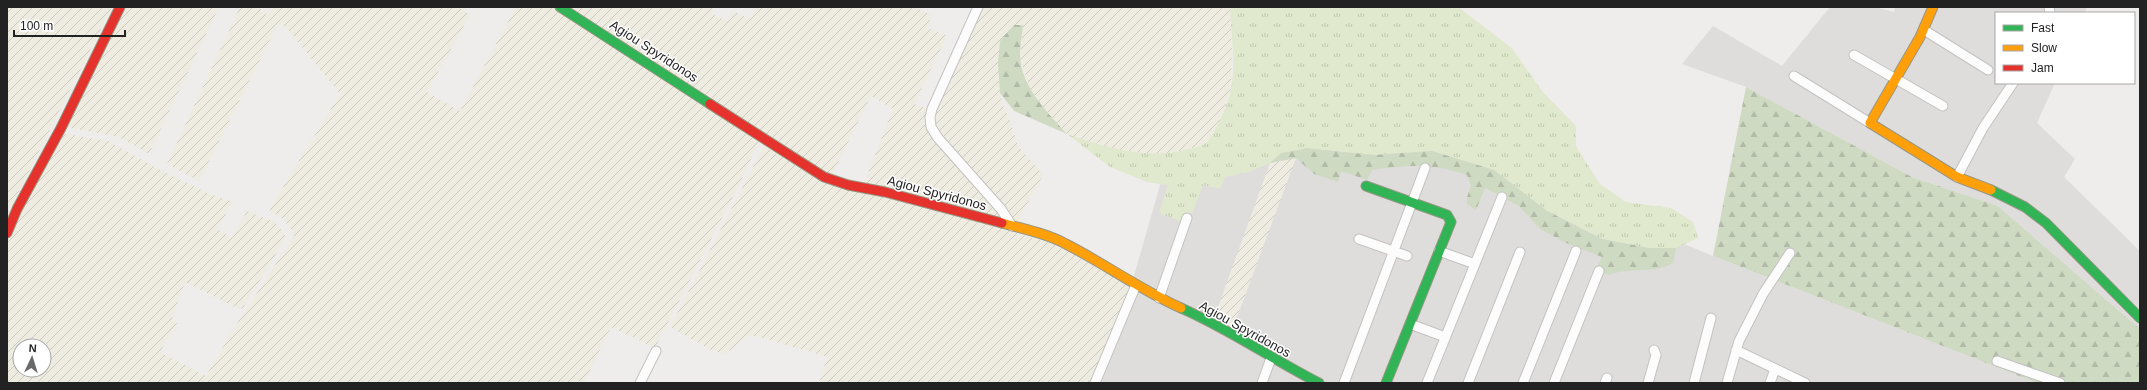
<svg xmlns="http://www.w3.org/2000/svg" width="2147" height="390" font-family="Arial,sans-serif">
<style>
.built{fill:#dedddc}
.farmland{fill:url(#farmland-furrows);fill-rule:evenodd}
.grass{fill:url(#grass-tufts)}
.forest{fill:url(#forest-firs)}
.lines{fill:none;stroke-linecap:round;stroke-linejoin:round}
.street-casing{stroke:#c3c2c1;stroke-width:11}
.fast-casing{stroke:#989784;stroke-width:11}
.slow-casing{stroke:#989784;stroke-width:11}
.jam-casing{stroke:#989784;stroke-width:11}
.street{stroke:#fdfcfc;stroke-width:9}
.fast{stroke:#30b455;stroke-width:9}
.slow{stroke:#ff9f0a;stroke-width:9}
.jam{stroke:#e5322d;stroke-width:9}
.labels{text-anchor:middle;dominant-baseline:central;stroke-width:3;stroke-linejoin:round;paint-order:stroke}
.street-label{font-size:13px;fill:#222;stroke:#fff}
</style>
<defs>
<pattern id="farmland-furrows" width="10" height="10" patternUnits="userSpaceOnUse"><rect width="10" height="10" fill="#eeece0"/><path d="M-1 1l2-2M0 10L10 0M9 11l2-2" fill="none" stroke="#cccac0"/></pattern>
<pattern id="grass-tufts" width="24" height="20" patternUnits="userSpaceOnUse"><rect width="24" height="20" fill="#e0e9cd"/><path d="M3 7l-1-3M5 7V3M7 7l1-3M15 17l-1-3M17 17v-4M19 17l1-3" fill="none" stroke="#c0c8b0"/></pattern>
<pattern id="forest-firs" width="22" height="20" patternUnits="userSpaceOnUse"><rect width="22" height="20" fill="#cfdac3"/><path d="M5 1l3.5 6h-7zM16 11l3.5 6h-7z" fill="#b1bba7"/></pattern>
</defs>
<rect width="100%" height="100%" fill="#efedeb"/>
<path class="built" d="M1830 7H1874L1894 12 1895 7H2087L2085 13H1996V83H2055L2037 123 2075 159 2064 177 2140 251V329L1998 206 1912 177 1746 87 1682 64 1713 26 1782 66Z
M1451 148 1713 256 2037 383H1089L1131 286 1167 161Z"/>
<path class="farmland" d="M7 7H112L7 215Z
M126 7H219L149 154 119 137 65 127Z
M240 7H258L268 15 274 7H458L470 15 427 92 460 111 516 7H554L759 141 740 183 655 348 611 327 584 383 574 380 573 383H7V238L61 133 108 141 162 171 210 194 233 202 217 229 232 238 247 211 275 222 285 235 284 241 243 308 239 309 185 282 172 319 177 323 160 352 206 376 236 325 294 236 293 232 283 219 269 210 340 94 286 27 278 24 199 181 167 164ZM20 346H44V370H20Z
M563 7H715L712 14 727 21 732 11 750 19 756 7H915L932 15 927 28 947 36 914 104 933 111 981 7H1230L1232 50 1231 88 1220 122 1204 145 1167 154 1131 152 1106 147 1067 134 1044 109 1030 89 1020 58 1023 25 1000 93 1002 103 1011 123 1018 146 1043 175 1017 223 863 186 893 109 871 96 831 177Z
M764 146 824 182 967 218 1057 245 1131 287 1089 383H819L827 357 756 336H747L732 349 723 354 711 350 670 327Z
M1296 158 1232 331 1213 321 1270 163Z"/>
<path class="grass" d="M1230 7H1458L1512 48 1542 91 1576 126V146L1600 184 1626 202 1671 208 1693 222 1698 238 1676 248H1649L1603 239 1547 211 1494 170 1432 151 1374 155 1307 148 1281 153 1270 163 1249 172 1225 177 1221 189 1203 185 1188 224 1159 213 1168 185 1147 182 1110 167 1067 134C1105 147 1145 160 1185 150 1190 148 1198 148 1203 145 1214 139 1229 102 1231 89 1236 65 1231 32 1230 7Z"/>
<path class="forest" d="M1014 25H1023C1022 35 1020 46 1020 56 1021 86 1048 113 1067 134L1014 111 1000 93 998 64 1000 41Z
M1746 87 1912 177 1998 206 2140 329V383H2037L1713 256Z
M1307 148 1374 155 1432 151 1494 170 1547 211 1602 239 1649 248H1676L1673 263C1652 275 1631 266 1609 275L1596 270 1602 257 1566 243 1540 229 1519 206 1485 188 1476 210 1467 204V197L1471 186 1467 175C1431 163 1409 165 1372 170L1367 180 1341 171 1338 182 1314 174 1296 158 1270 163 1281 153Z"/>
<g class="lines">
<g class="street-casing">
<path id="street" d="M978 7 932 109 930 117 931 127 938 138 1001 209 1012 226
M2049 7 2050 13
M1924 30 1988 70
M1854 55 1943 106
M1794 76 1870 123
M1957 177 1983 128 2013 83
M1359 239 1407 256
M1439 251 1475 264
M1159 298 1187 218
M1410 324 1445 337
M1736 350 1805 383
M1997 361 2060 383
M640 383 656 351
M1095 383 1136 285
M1262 383 1271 358
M1344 383 1425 168
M1427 383 1502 197
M1468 383 1520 252
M1523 383 1576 251
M1554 383 1599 271
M1605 383 1607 378
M1648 383 1656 355 1654 350
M1694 383 1711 318
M1727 383 1739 341 1763 294 1790 253
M1770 383 1775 369"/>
</g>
<g class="fast-casing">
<path id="fast" d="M560 7 710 104
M1366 186 1447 215 1451 222 1386 383
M1991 190 2025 207 2046 223 2140 318
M1181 308C1229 329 1272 359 1319 383"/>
</g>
<g class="slow-casing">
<path id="slow" d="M1933 7 1920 37 1870 123 1957 177 1991 190
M1002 223C1023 229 1046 233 1066 244 1105 264 1141 290 1181 308"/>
</g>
<g class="jam-casing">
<path id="jam" d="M710 104 824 177 848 185 885 192 1002 223
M7 233 17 209 61 128 120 7"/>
</g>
<use href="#street" class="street"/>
<use href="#fast" class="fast"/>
<use href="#slow" class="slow"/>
<use href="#jam" class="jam"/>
</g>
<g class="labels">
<g class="street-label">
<text transform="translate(654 51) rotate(33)">Agiou Spyridonos</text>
<text transform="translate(937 193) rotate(15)">Agiou Spyridonos</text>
<text transform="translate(1245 329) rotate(29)">Agiou Spyridonos</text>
</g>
</g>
<rect width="2147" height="390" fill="none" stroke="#222222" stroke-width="16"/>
<rect x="1995" y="12" width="140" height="72" fill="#ffffff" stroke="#a7a7a7"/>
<rect x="2003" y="25" width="20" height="6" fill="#30b455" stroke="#a7a7a7"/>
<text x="2031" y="32" font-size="12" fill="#222222">Fast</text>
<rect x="2003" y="45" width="20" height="6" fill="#ff9f0a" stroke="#a7a7a7"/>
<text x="2031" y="52" font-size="12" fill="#222222">Slow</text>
<rect x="2003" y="65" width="20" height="6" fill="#e5322d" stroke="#a7a7a7"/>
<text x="2031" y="72" font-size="12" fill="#222222">Jam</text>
<g transform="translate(32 358) rotate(4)"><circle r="19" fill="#ffffff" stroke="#a7a7a7"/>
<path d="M0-3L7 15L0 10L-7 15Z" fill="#6a6968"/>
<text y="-6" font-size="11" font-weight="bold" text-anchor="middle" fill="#222222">N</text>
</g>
<path d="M14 30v6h111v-6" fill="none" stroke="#222222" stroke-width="2"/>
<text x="20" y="30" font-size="12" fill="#222222" stroke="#ffffff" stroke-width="3" paint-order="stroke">100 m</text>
</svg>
